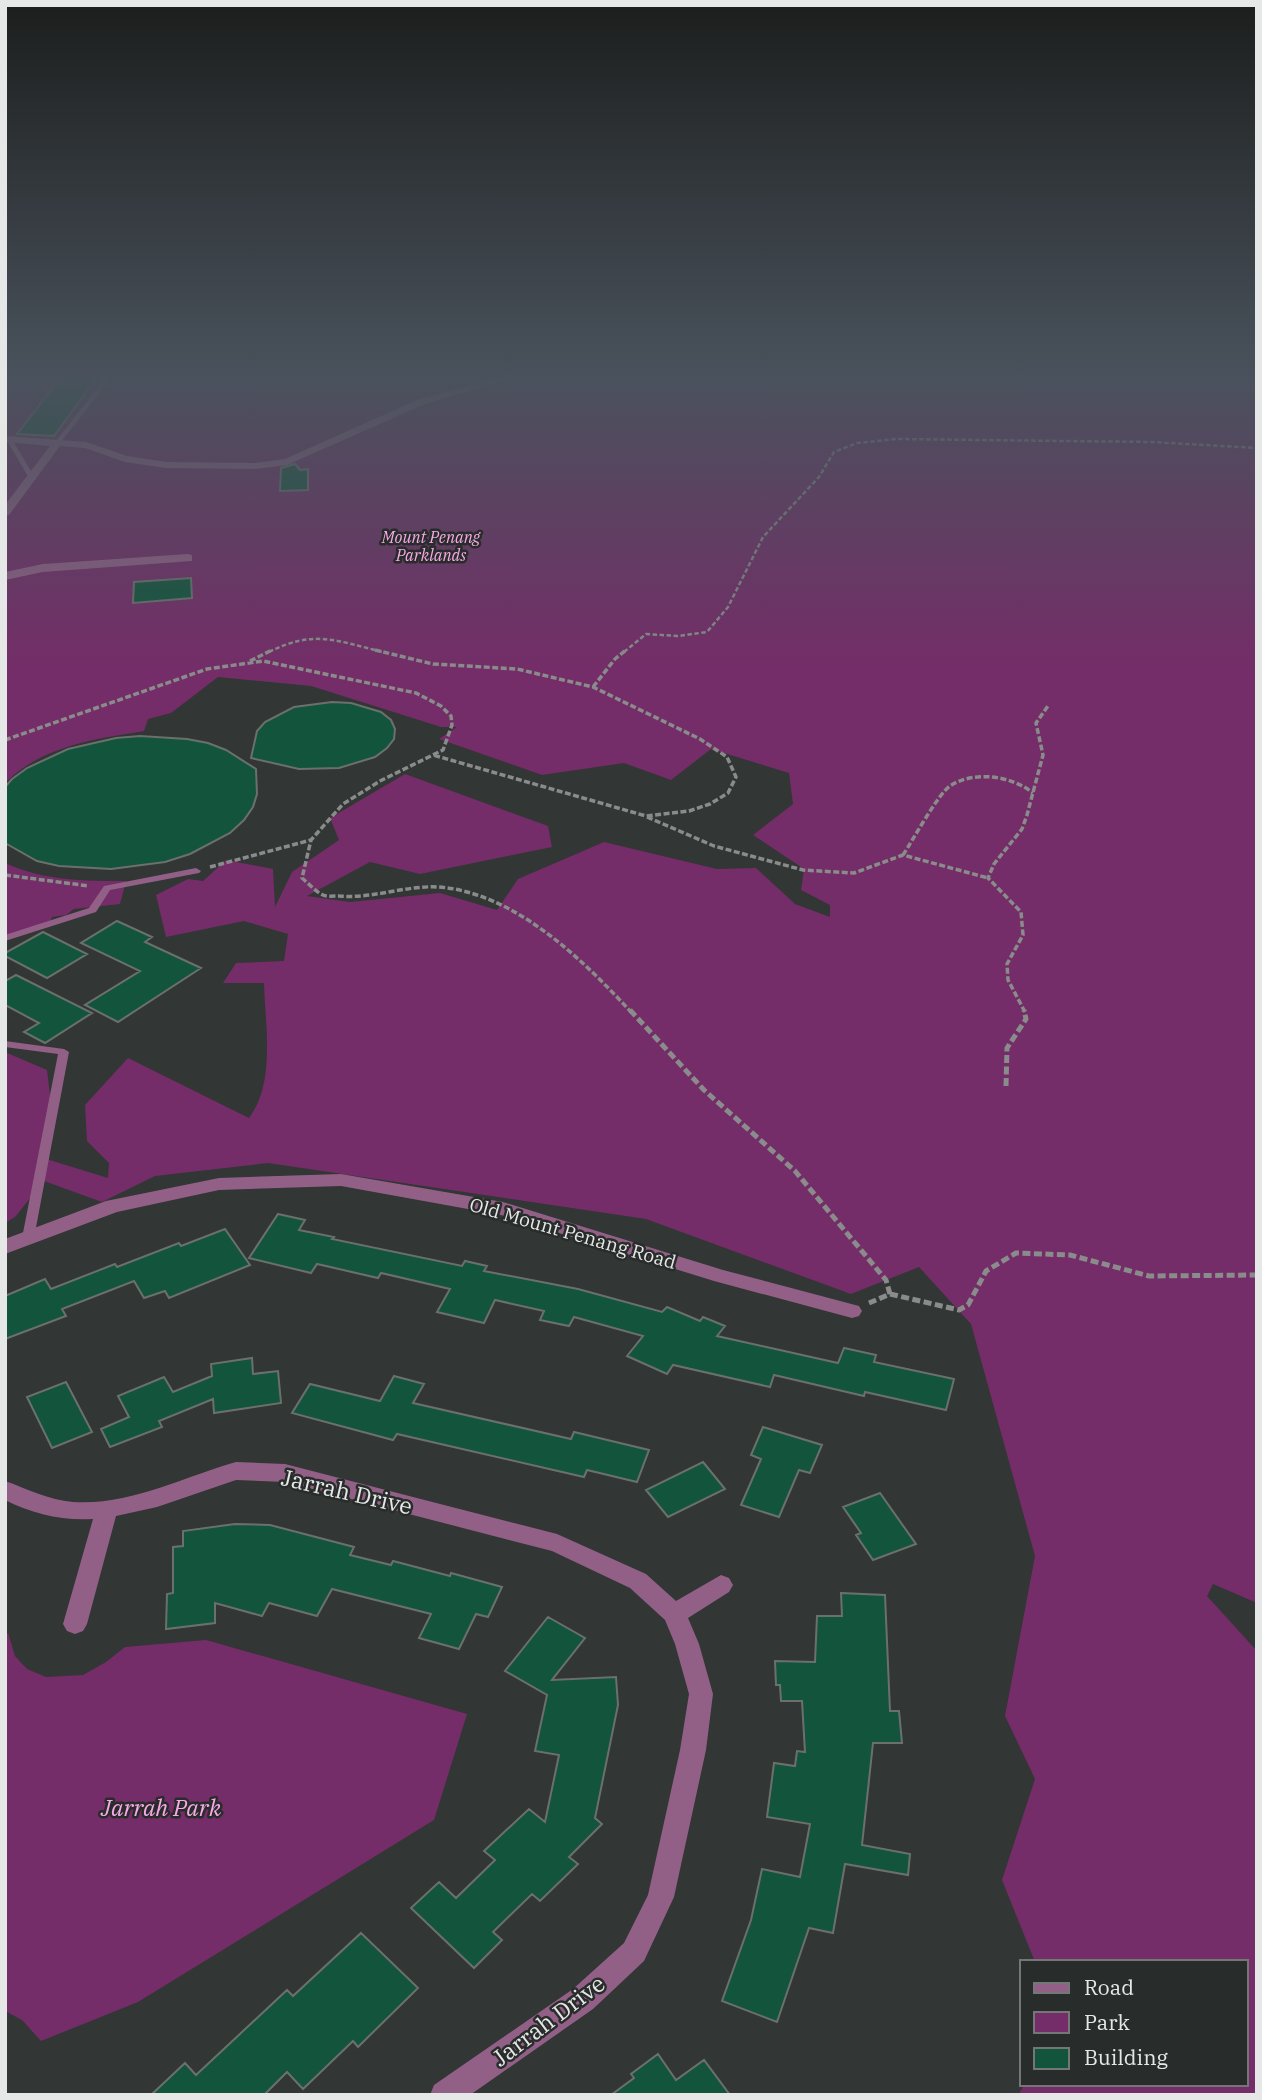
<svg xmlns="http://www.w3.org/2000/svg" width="1262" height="2100" font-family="'IBM Plex Serif',serif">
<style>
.green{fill:#742d68}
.building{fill:#13543c;stroke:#6b706e;stroke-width:2}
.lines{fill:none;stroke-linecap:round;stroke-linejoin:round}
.path-far2{stroke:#898c8a;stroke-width:2.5;stroke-dasharray:4.5 2.5;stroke-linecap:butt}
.path-far1{stroke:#898c8a;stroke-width:3.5;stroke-dasharray:6 2.5;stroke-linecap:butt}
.path{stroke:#898c8a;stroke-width:5;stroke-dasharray:8 3.5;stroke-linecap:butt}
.lane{fill:#926087;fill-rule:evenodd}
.street{fill:#926087;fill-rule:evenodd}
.labels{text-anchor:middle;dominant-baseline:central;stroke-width:5;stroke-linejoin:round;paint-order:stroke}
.far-park-label{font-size:16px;font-style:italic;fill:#f9a8e8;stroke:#282c2a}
.street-label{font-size:19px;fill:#e5e8e6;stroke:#282c2a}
.near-street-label{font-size:23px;fill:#e5e8e6;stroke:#282c2a}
.near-park-label{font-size:23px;font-style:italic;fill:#f9a8e8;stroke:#282c2a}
</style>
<rect width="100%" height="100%" fill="#323634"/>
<path class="green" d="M5 376H1257V1603L1213 1584 1207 1596 1257 1651V2095H1018L1025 2084H1246V1962H1035L1002 1880 1035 1779 1005 1716 1035 1556 971 1324 919 1267 851 1294 646 1219 268 1163 155 1176 102 1202 44 1181 15 1217 5 1223V1052L47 1070 53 1120 40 1157 108 1178 109 1163 87 1141 85 1105 128 1058 249 1118C276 1082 265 1025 264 983H223L236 963 284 961 288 934 244 921 166 937 156 895 188 879 203 881 226 860 273 869 275 907 292 872 339 840 330 818 405 774 548 826 552 847 420 874 370 862 307 896 350 902 440 893 497 910 518 879 604 842 717 869 756 868 795 904 830 917V905L801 890 804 869 753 835 793 804 789 773 711 749 671 780 624 763 542 775 439 739 457 727H441L311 686 218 677 171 713 148 719 144 731C95 739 42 746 5 783Z
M5 863C45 881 83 881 126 881L120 904 74 909 66 915 52 917 50 923 18 935 5 934Z
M8 1633 15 1656 27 1669 46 1677 83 1675 106 1662 125 1647 206 1640 467 1714 434 1820 138 2002 41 2041 22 2020 5 2011V1635Z"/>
<path class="building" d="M62 376H98L54 436 17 434Z
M295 464 300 470 308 469V490L280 491 281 468Z
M191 578 192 598 133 603 134 582Z
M332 702 351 703 381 712 391 720 395 729 394 739 387 748 375 757 339 768 299 769 251 758 257 731 265 722 294 707Z
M140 736 187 739 208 743 226 750 256 769 257 794 253 807 244 820 230 833 190 854 165 862 111 869 59 866 37 861 5 843V787L12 779 27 768 68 749 116 738Z
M117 921 152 937 145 942 201 968 118 1022 85 1005 140 971 81 943Z
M43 932 87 954 47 978 5 956V953Z
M16 975 92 1013 45 1043 24 1032 39 1023 5 1005V981Z
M278 1214 305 1220 299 1230 334 1237 332 1239 462 1266 465 1261 487 1266 484 1271 578 1289 662 1312 667 1307 700 1321 703 1317 725 1326 717 1336 838 1363 844 1348 876 1355 874 1362 954 1379 946 1410 865 1392 864 1396 774 1375 770 1387 673 1365 667 1374 627 1356 643 1336 574 1317 569 1326 540 1320 544 1311 495 1300 484 1323 437 1312 450 1289 381 1273 378 1278 317 1264 311 1273 249 1258Z
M225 1229 250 1265 169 1298 165 1291 144 1298 134 1281 62 1309 66 1316 5 1339V1296L45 1279 51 1289 115 1264 117 1267 179 1243 181 1246Z
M252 1358 253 1374 278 1371 281 1403 214 1413 213 1399 159 1421 162 1427 110 1447 101 1429 129 1417 118 1396 164 1377 173 1392 212 1376 211 1364Z
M394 1376 424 1384 413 1403 571 1439 574 1432 649 1450 637 1482 587 1470 584 1477 397 1434 393 1440 292 1413 310 1384 380 1401Z
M66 1382 92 1432 52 1448 27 1397Z
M763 1427 822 1445 810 1473 799 1470 779 1517 741 1505 761 1459 751 1455Z
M703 1462 725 1489 668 1517 646 1490Z
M880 1493 916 1544 873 1560 856 1535 861 1533 843 1507Z
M235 1524 270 1525 354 1547 350 1555 391 1565 393 1561 450 1576 451 1573 502 1587 488 1617 476 1614 459 1649 419 1638 431 1614 332 1589 317 1616 269 1603 262 1616 215 1603V1623L166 1629 167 1594 173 1593V1547L183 1546V1531Z
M841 1593 885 1595 890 1711H899L902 1743H873L862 1845 910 1854 908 1875 845 1864 833 1933 809 1928 777 2022 722 2001 751 1920 762 1869 800 1877 810 1824 767 1817 774 1763 795 1766 797 1751 805 1752 802 1701H781L780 1685H776L775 1661 815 1662 817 1616H842Z
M548 1617 585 1638 552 1680 616 1677 618 1705 595 1818 602 1824 569 1857 578 1864 540 1901 532 1894 493 1932 502 1940 474 1968 411 1908 439 1882 456 1898 495 1860 484 1851 529 1809 545 1822 559 1755 535 1751 547 1695 505 1671Z
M361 1933 418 1988 358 2047 353 2041 303 2089 287 2072 264 2095H151L185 2063 196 2075 287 1990 293 1996Z
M658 2054 676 2080 704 2060 730 2095H611L634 2078 631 2074Z"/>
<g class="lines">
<path class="path-far2" d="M269 652C314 629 337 641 383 652
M624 652 646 634 678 636 707 632 728 607 763 537 819 477 834 452 857 443 896 439 1152 442 1257 448"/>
<path class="path-far1" d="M375 650 433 664 517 669 593 687 700 739 727 757 736 777 728 793 710 804 689 811 646 816 433 755
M250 661 272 650
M593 687 615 659 626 650
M5 740 207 669 263 661 416 693 441 706 451 716 452 725 443 750 380 781 343 804 311 840 302 878C308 883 316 892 323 895 327 897 334 896 339 896 373 899 406 885 439 887 515 893 582 959 631 1012
M647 817 714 846 803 870 854 873 903 855 988 878
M903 855C913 840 938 794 950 786 974 770 1012 776 1033 793
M210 867 311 840
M5 875 89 886
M1025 1012 1008 980 1007 964 1023 935 1021 912 988 878 994 864 1022 829 1027 815 1043 755 1036 723 1048 706"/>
<path class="path" d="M630 1010 704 1090 795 1171 886 1280 890 1294 869 1303
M1006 1086 1007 1048 1026 1019 1024 1010
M890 1294 959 1310 968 1305 986 1271 1016 1253 1070 1255 1149 1276 1257 1275"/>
<path class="lane" d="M107 376H113L60 443H56V441Z
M7 438 12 439 35 478 34 479 29 478 6 439Z
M196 868 201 871 199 873 110 890 96 912 5 941V935L89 908 104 886Z
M5 1041 64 1049 69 1052 34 1238 32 1241H24L22 1238 58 1054 5 1047Z"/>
<path class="street" d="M503 376H519L425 404 287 465 255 469 166 468 125 462 85 448 60 446 9 515 5 516V505L50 446 5 442V436L86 442 127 456 166 462 255 463 285 459 417 400Z
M188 554 192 555V561L43 572 5 580V572L43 564Z
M341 1174 503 1202 723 1270 859 1306 862 1311 859 1316 852 1318 714 1281 501 1215 341 1186 219 1190 117 1212 5 1254V1239L106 1201 219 1178Z
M236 1462 285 1464 557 1534 646 1574 676 1601 721 1575 729 1578 733 1585 729 1592 688 1618 699 1644 713 1694 706 1750 674 1897 644 1961 593 2009 470 2095H430L434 2085 573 1989 624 1943 648 1895 680 1750 689 1694 675 1644 665 1620 630 1588 552 1551 285 1482 236 1480 157 1507 116 1516 87 1624 83 1631 75 1634 67 1631 63 1624 93 1519C62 1521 33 1514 5 1500V1481C28 1489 48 1500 73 1502 129 1506 183 1477 236 1462Z"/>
</g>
<linearGradient id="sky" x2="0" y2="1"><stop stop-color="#1c1e1d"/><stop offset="0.56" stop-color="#49525c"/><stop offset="1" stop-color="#49525c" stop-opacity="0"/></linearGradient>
<rect width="1262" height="670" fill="url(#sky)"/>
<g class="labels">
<g class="far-park-label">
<text x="431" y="537">Mount Penang<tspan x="431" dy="18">Parklands</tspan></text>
</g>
<g class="street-label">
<text transform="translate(573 1233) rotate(16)">Old Mount Penang Road</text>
</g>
<g class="near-street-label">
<text transform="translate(347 1491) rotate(13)">Jarrah Drive</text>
<text transform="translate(548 2020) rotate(-37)">Jarrah Drive</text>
</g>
<g class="near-park-label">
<text x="161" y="1807">Jarrah Park</text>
</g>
</g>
<rect width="1262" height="2100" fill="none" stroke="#e5e8e6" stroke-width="14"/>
<rect x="1020" y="1960" width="228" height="126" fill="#282c2a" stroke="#747775" stroke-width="2"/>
<rect x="1034" y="1983" width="35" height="10" fill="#926087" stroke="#747775" stroke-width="2"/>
<text x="1084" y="1995" font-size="21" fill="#e5e8e6">Road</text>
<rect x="1034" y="2012" width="35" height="21" fill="#742d68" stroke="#747775" stroke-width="2"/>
<text x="1084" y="2030" font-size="21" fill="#e5e8e6">Park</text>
<rect x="1034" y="2048" width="35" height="21" fill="#13543c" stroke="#747775" stroke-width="2"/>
<text x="1084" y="2065" font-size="21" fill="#e5e8e6">Building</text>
</svg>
